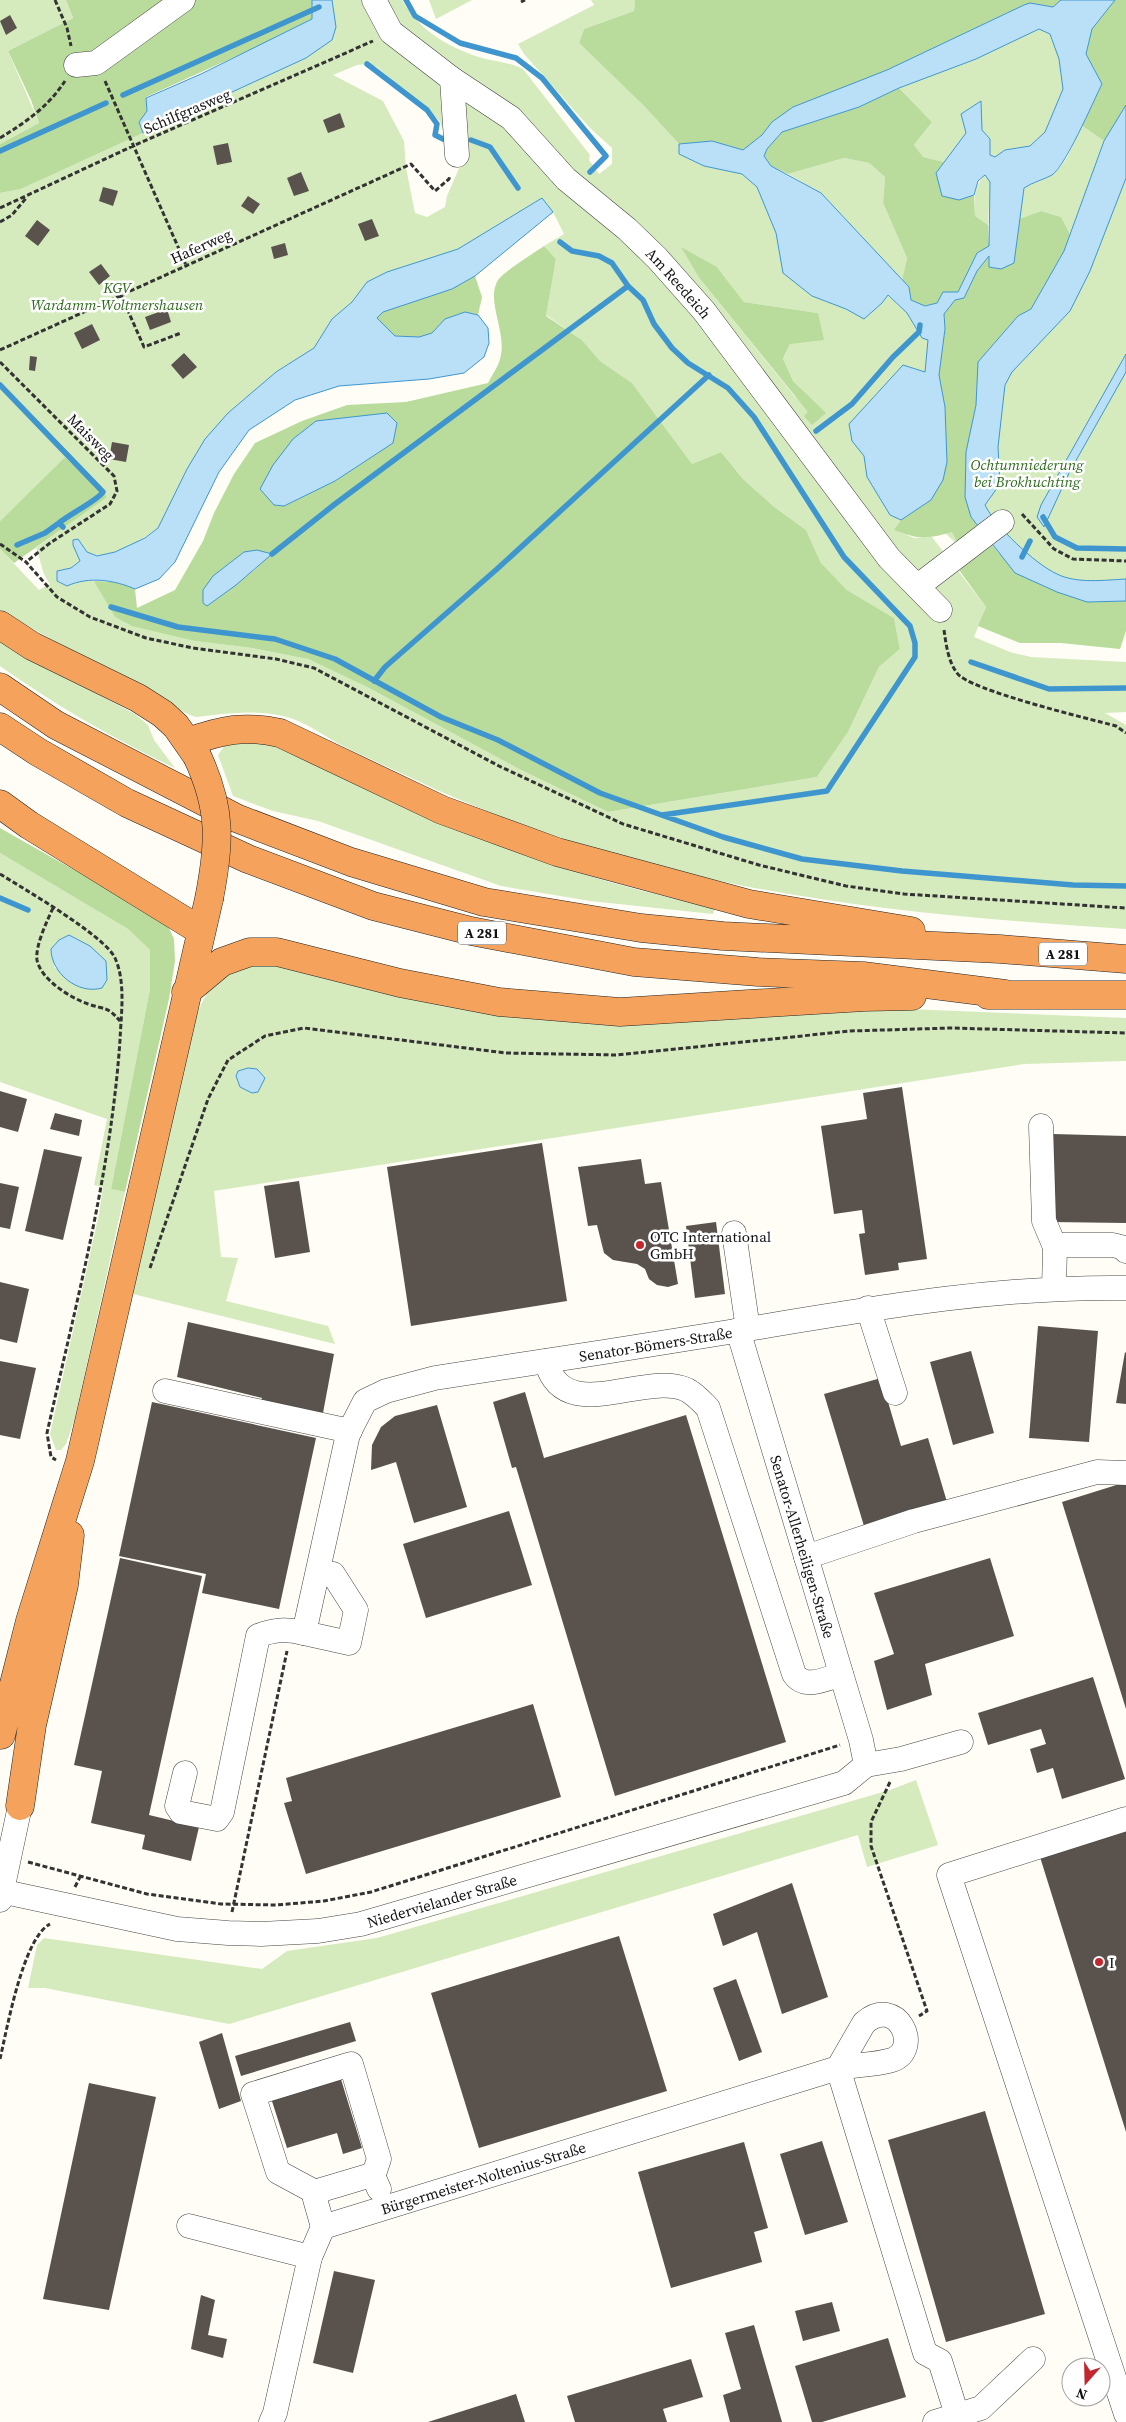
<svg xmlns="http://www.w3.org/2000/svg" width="1126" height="2422" font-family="'Source Serif 4',serif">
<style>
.green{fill:#d5ebbd;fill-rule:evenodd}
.forest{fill:#b9dc9c;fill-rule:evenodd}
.water{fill:#b9e0f7;stroke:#3f96cf;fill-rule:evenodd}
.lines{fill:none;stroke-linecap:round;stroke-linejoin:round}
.stream{stroke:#3f96cf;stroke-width:5.5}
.building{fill:#5a524d}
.minor-casing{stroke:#444;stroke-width:25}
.highway-casing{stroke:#222;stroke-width:29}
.path{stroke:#333;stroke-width:3;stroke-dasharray:5 2.5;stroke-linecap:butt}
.minor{stroke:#fff;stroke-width:24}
.highway{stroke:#f5a25d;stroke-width:28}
.highway-bridge-casing{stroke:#222;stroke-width:29;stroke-linecap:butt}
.highway-bridge{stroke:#f5a25d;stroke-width:28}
.poi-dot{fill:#c4262e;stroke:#fff;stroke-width:2}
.labels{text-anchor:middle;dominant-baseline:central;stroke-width:5;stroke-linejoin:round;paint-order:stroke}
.shield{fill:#fff;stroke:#585858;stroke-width:1}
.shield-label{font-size:14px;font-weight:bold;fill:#111}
.street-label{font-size:15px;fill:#111;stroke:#fff}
.park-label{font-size:15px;font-style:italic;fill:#2f6b1f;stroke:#fff}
.poi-label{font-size:15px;fill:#111;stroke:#fff;text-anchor:start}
</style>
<rect width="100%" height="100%" fill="#fffdf5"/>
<path class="green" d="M0 0H66L73 18 8 51 39 123 0 144Z
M332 0H402C419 31 452 50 486 59 499 62 511 63 523 69L590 155 589 160 599 174 612 164V148L590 128 524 54 518 44 594 5 591 0H635L634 11 584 29 579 43 645 107 679 144V154L704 166 742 174 757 187 776 233 783 273 864 318 882 303 887 295 907 313 914 325 1017 367 1126 163V596L1019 600 865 461 890 514 901 520 895 530 914 538 932 537 986 607 974 637 1010 652 1031 657 1126 662V712L1105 713 1126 725V929C957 918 787 904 623 857 553 837 483 812 418 781 392 769 365 757 339 744 323 735 305 722 287 717 257 709 226 713 196 717 180 713 168 699 153 691 102 665 50 640 0 610V549L39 590 50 584C40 570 42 562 36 548L106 497 65 457 0 521V193L21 189 306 58 316 50ZM367 64 377 67 440 121 443 131 442 142 463 144 460 166 447 196 445 207 427 217 415 213 406 168 404 141 383 101 333 75 357 65ZM542 198 553 212 564 234 544 246 556 259 546 315 582 340 600 361 632 383 692 464 721 452 743 479 773 506 806 530 821 563 847 590 894 618 900 649 879 667 848 732 817 777 608 812 519 769 367 687 308 659 252 648 195 641 115 617 95 581 83 580 67 586 57 581V571L71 568 80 561 73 545 78 540C81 543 84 549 87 552 105 564 144 539 158 528L228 413 276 372 314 348 332 319 352 302 367 282 458 249ZM717 267 744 302 818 313 790 344 783 360 793 381 804 392 796 398 700 279Z
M429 0H472L436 19Z
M1039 29 1050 34 1059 59 1063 89 1045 132 1030 146 1005 150 995 158 989 155 990 139 982 130 981 101 961 114 966 133 944 162 922 157 914 145 932 122 899 88 976 59Z
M1081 125 1104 141 1070 234 1061 217 1041 211 1019 219 1024 188C1033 183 1047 179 1053 174 1068 163 1074 141 1081 125Z
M844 158 869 163 885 177 883 203 907 258 902 280 821 193 788 174Z
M986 175 990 182 988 225 975 216C975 200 972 186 986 175Z
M0 642 135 714 148 725 154 740 175 768C114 739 55 705 0 666Z
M257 739C315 758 368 788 423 814 516 856 615 887 715 908L713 914 590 901 501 886 318 821 273 811 233 796 218 755 228 741Z
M0 853 128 929 150 950V989L111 1189 125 1192 75 1418 66 1444 61 1450H56L50 1434 99 1214 103 1187 94 1185 107 1119 0 1082ZM59 940 64 975 54 967Z
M252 963 278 964 581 1021 683 1022 785 1013 908 1009 1126 1018V1061L1024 1064 214 1191 221 1257 238 1258 226 1301 328 1326 335 1344 133 1294 191 1029C208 988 209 980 252 963Z
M916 1780 938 1845 867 1867 858 1835 229 2024 45 1988H28L37 1945 44 1938 262 1969 287 1951 377 1938 890 1790Z"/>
<path class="forest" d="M66 0H312V19L261 45 146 97 147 111 139 122 143 133 21 189 0 193V144L39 123 31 100 8 51 73 18Z
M635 0H1061L1053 7 1030 3 1024 5 887 70 793 107 772 122 762 135 743 150 712 141 679 144 645 107 579 43 584 29 634 11Z
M1115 0H1126V105L1104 141 1081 125 1102 84 1086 54 1092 29Z
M899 88 932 122 914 145 923 157 944 162 936 173 959 200 974 195 975 216 988 225 989 246 977 253 958 292 937 303 925 306 911 300 909 287 902 280 907 258 883 203 885 177 869 163 844 158 788 174 771 166 764 156 767 149 782 132 859 107Z
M1041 211 1061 217 1070 234 1064 251 1031 309 1018 316 978 362 976 405 966 452 971 517 998 553 1057 592 1087 602 1126 601V631L1120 649 1061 643H1020L978 626 986 607 959 570 968 562 952 532C927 539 919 540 894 530L901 520 931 500 945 407 939 375 945 329 944 314 955 300 964 298 977 271 989 255 1014 263 1019 219Z
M544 246 556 259 546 316 582 340 600 361 632 383 692 464 721 452 743 479 773 506 806 530 821 563 847 590 894 618 900 649 879 667 848 732 817 777 608 812 519 769 367 687 308 659 252 648 195 641 132 626 115 617 95 583V581L118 582 135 589 137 608 175 590 203 541 214 513 234 474 255 443 302 421 347 405 406 402 488 383C492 375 498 367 500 359 508 333 485 301 498 280 503 272 534 253 544 246ZM336 420 397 423 393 443 335 481 284 506 274 505 293 439 316 421ZM244 552 258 567 207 606 213 576Z
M681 247 717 267 744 302 818 313 824 340 790 344 783 359 793 381 826 413 812 425 804 416 808 412 700 279Z
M475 276 482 297 478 315 465 312 445 319 432 333 419 338 395 336 377 318 383 312 452 289Z
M65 457 107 497 14 563 0 549V521Z
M0 828 159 918 168 926 174 939 175 961 169 999 125 1192 111 1189 150 989V950L128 929 0 853Z"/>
<path class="water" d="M312 0H332L336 27 332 40 306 58 143 133 139 122 147 111 146 98 201 74 312 19Z
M1061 0H1115L1092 29 1086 54 1102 84C1093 102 1065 167 1052 175 1043 180 1033 182 1024 188L1014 263 1001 269 989 267V256L977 271 964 298 955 300 944 314 945 329 939 375 945 407 947 462 943 480 931 500 901 520 890 515 867 477 864 456 852 441 849 424 903 365 925 372 928 340 922 338 907 313 888 295 882 303 864 319 846 309 812 296 783 273 776 233 757 187 742 174 704 166 679 154V144L712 141 743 150 762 135 772 122 793 107 887 70 1024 5 1030 3 1053 7ZM1039 29 1050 34 1059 59 1063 89 1045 132 1030 146 1005 150 995 157 990 155V139L982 130 981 101 961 114 966 133 936 173 942 196 959 200 974 195 978 181 985 175 990 182 989 246 977 253 958 292H943L937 303 925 306 911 300 909 287 821 193 771 166 764 156 767 149 782 132 859 107 899 88 976 59Z
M1126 105V178L1090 271 1070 311 1012 372 1005 385 998 447 1000 484 985 505C995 526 1035 564 1057 574 1077 584 1105 580 1126 579V601L1087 602 1057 592 1015 573 971 517 965 497 966 452 976 405 978 362 1018 316 1031 309 1064 251 1104 141Z
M542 198 553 212 475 276 452 289 383 312 377 318 395 336 419 337 432 333 445 319 465 312 478 315 488 328 489 343 484 357 464 373 429 379 339 386 295 400 249 430 219 472 175 562 159 579 135 589C114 580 89 576 67 586L57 581V571L71 568 80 561 73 545V540L78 539 87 552 97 556 115 552 145 538 158 528 187 469 205 439 228 413 276 372 314 348 332 319 352 302 367 282 387 272 458 249Z
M1126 354V372L1070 471 1044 527 1037 517 1041 505Z
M387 413 397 423 393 443 335 481 284 506 274 505 260 489 273 465 293 439 316 421Z
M257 550 272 554 236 585 207 606 203 603V590L213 576 244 552Z
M69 935 90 946 106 961 107 980 102 988C78 995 51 973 51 949L59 940Z
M248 1068 257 1069 265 1078 258 1092 252 1093 240 1087 236 1076 238 1071Z"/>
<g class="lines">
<path class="stream" d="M406 0 415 16 460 43 516 58 542 78 606 156 590 172
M367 64 427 110 437 124 435 135 443 139
M123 95 319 7
M471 140 490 147 518 188
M0 151 106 103
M560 242 572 251 599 256 612 263 628 286 643 300 654 324 672 348 688 363 728 388 754 417 844 557 910 626 915 643V657L827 791 662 815
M0 385 103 492C98 500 70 514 59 523L63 527
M816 431 852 404 893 357 919 332 920 325
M1043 517 1055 537 1077 548 1126 549
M17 545 45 533 59 523
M272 554 335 504 628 286
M1022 557 1030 541
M111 607 178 627 275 639 335 659 441 717 498 740 600 793 723 837 802 859 902 871 1073 885 1126 886
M971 662 1049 689 1126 688
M374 681 385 667 497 569 709 375
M0 898 28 910"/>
</g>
<path class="building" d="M10 15 17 28 6 35 0 21Z
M340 113 345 127 328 133 323 120Z
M228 143 232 162 217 165 213 146Z
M301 172 309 191 294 196 287 178Z
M103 187 118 191 113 206 99 201Z
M248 196 260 204 253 214 241 206Z
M372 219 379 236 365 241 358 224Z
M37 220 50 230 38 246 25 236Z
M285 243 288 255 274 259 271 247Z
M101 264 110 276 99 285 89 272Z
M167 309 171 322 150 330 145 317Z
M92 324 100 340 82 349 74 333Z
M184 353 197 367 183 379 171 365Z
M30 356 37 357 35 371 29 370Z
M112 442 129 445 126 462 109 459Z
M902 1087 927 1259 898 1263 899 1270 865 1275 859 1234 865 1233 862 1210 834 1214 821 1126 867 1119 863 1093Z
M0 1091 27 1099 18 1132 0 1127Z
M55 1113 82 1120 79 1136 50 1129Z
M1053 1134 1126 1136V1223L1051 1222Z
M542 1143 567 1301 411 1326 387 1167Z
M44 1149 82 1157 63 1240 25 1231Z
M641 1159 645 1184 661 1182 678 1284 668 1287 657 1285 649 1279 645 1269 637 1264 613 1260 604 1253 597 1225 588 1226 578 1167Z
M299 1181 310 1252 275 1258 264 1186Z
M0 1183 19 1187 10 1229 0 1227Z
M716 1222 725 1294 695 1298 686 1226Z
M0 1282 29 1289 17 1343 0 1339Z
M188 1322 334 1354 323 1413 261 1401 262 1398 177 1377Z
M1038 1326 1098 1331 1089 1442 1029 1438Z
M971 1351 994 1433 953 1445 930 1362Z
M1125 1352 1126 1353V1404L1116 1403Z
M0 1361 36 1368 20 1439 0 1435Z
M881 1378 901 1446 928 1438 947 1502 864 1526 824 1394Z
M525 1392 544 1458 686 1415 786 1742 615 1796 516 1467 512 1468 493 1402Z
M152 1402 316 1438 279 1609 202 1593 206 1574 119 1556Z
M437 1405 467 1507 414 1523 396 1462 371 1470 372 1445 381 1427 395 1416Z
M1126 1482V1709L1062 1502Z
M509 1511 532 1585 426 1618 403 1544Z
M120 1558 202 1576 149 1815 199 1827 191 1861 142 1849 145 1835 91 1823 102 1771 74 1765Z
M990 1558 1014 1636 925 1664 932 1695 887 1710 874 1661 894 1654 874 1593Z
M1093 1677 1125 1779 1062 1799 1053 1768 1037 1773 1030 1749 1046 1744 1041 1729 988 1745 978 1713Z
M533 1704 561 1797 306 1874 284 1803 292 1801 286 1778Z
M1126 1830V2132L1040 1857Z
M792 1883 828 1997 782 2014 757 1932 723 1946 713 1914Z
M619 1936 667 2091 479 2148 431 1993Z
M736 1979 762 2052 739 2061 713 1988Z
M350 2022 356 2041 241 2076 235 2056Z
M222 2033 241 2101 219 2109 199 2042Z
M340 2076 362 2148 343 2154 337 2133 287 2148 271 2098Z
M89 2083 156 2097 109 2310 43 2299Z
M985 2111 1045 2314 946 2342 888 2140Z
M822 2141 848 2222 805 2235 780 2154Z
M744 2142 768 2228 754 2232 762 2262 671 2288 638 2172Z
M334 2271 375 2280 353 2373 313 2363Z
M201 2295 215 2300 208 2335 227 2339 223 2358 191 2349Z
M832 2302 840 2331 803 2341 795 2311Z
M754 2325 782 2422H730L723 2395 741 2389 725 2333Z
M888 2338 906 2397 822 2422H812L795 2366Z
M691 2359 703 2397 663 2409 667 2422H575L567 2396Z
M516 2394 525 2422H428Z"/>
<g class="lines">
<g class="minor-casing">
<g id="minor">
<path id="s1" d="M374 0 391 32 452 79 511 118 566 179 627 229 657 258 704 311 889 558 940 610"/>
<path d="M76 65 96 63 183 0"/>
<path d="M452 79 457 155"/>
<path d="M918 586 1002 522"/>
<path d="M1041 1126 1044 1221 1055 1247"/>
<path d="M734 1233 748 1329"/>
<path d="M1054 1289 1055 1247 1060 1245H1113L1124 1248 1126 1251"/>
<path d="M868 1308 895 1393"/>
<path id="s2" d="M738 1330 861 1740 866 1765"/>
<path d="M546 1361C564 1428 644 1370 687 1390 695 1394 701 1401 708 1408L794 1674C805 1690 826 1679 841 1674"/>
<path d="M165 1391 350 1431"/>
<path d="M806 1557 914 1521 1097 1472 1126 1473"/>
<path id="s3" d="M318 1571 333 1574 356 1610 349 1643 304 1633 348 1434 365 1401 386 1391 435 1378C539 1362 644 1346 748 1329 874 1308 998 1286 1126 1288"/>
<path d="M185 1773 177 1806 181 1812 217 1819 222 1812 258 1636C274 1629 287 1629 304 1633"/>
<path d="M1126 1819 949 1875 1126 2414"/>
<path id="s4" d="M0 1891 177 1929 228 1933 261 1934 318 1931 361 1924 844 1783 866 1765 901 1759 961 1742"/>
<path d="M0 1900 20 1806"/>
<path d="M838 2068 925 2353 940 2361 957 2415"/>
<path d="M317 2193 278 2172 253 2094 351 2064 379 2159 373 2177"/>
<path d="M189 2226 310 2257"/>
<path d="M323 2227 315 2199 321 2190 368 2176 375 2180 379 2189"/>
<path id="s5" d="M271 2422 275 2413 310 2257 323 2227 838 2068C855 2065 875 2065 892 2060 923 2049 897 1994 864 2023L838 2068"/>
<path d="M935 2422 981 2408 1033 2359"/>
</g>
</g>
<g class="highway-casing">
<path id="highway" d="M0 625 32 646 138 698 163 714 176 726 197 756
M0 687 56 725 236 818 351 862 484 902 641 928 723 936 1000 949 1126 959
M0 727 38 752 127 803 248 859 373 906 471 931 634 962 758 972 863 976 1005 994
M188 742C222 730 244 725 280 733L442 810 557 852 749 904 911 931
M0 804 29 825 201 931
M186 992 222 962 250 952H277L400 983 499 1002 620 1012 864 997 912 996
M988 995H1126
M1 1735 30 1621 80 1461 209 899
M20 1806 32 1725 64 1585 70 1535"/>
</g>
<path class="path" d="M55 0 67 28 71 46
M521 2 525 0
M105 81 186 265
M0 138C26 122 48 107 65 81
M0 208 133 146 373 41
M0 222 12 215 27 197
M121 295 144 347 181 333
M0 350 411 164 435 191 449 179 450 175
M0 362 114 476 117 491 110 504 50 543 26 562
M1022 514 1054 549 1073 559 1126 561
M0 544 26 562 57 597 90 617 146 638 193 648 276 659 314 668 499 766 623 824 759 865 846 886 904 894 1126 908
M944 630C946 644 948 661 957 673 968 690 1090 719 1116 726L1126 733
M0 874C24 889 105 936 115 958 126 982 121 1015 120 1040 111 1173 76 1303 47 1433L51 1457 56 1460
M53 908C47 921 35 946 37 960 41 980 71 998 88 1004 106 1010 107 1006 120 1021
M150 1268 208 1099 228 1060 265 1036 304 1028 506 1053 617 1055 850 1031 951 1028 1126 1033
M890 1782 871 1822V1846L927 2011 919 2016
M28 1862 147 1894 221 1904 276 1905 324 1901 371 1892 840 1745
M75 1887 81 1875
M232 1912 287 1651
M0 2059C7 2029 23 1938 50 1924"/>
<use href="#minor" class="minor"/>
<use href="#highway" class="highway"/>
<g class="highway-bridge-casing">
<path id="highway-bridge" d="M197 756C222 809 220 843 209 899"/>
</g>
<use href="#highway-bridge" class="highway-bridge"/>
</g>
<g class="poi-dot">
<circle cx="640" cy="1245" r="5"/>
<circle cx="1099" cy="1962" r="5"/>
</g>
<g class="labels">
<g class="shield">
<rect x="458" y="921.5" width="48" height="23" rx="4"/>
<rect x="1039" y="942.5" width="48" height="23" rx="4"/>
</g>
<g class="shield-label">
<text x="482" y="933">A 281</text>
<text x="1063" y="954">A 281</text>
</g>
<g class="street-label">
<text transform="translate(187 111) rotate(-23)">Schilfgrasweg</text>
<text transform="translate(201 246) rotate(-24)">Haferweg</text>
<text stroke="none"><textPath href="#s1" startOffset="420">Am Reedeich</textPath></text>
<text transform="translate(91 437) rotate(45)">Maisweg</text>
<text stroke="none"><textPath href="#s3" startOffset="676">Senator-Bömers-Straße</textPath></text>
<text stroke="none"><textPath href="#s2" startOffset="226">Senator-Allerheiligen-Straße</textPath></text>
<text stroke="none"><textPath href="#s4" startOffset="450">Niedervielander Straße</textPath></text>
<text stroke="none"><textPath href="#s5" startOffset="370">Bürgermeister-Noltenius-Straße</textPath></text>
</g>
<g class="park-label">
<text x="117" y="287">KGV<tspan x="117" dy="17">Wardamm-Woltmershausen</tspan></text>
<text x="1027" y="464">Ochtumniederung<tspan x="1027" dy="17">bei Brokhuchting</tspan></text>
</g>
<g class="poi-label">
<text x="650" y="1236">OTC International<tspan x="650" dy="17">GmbH</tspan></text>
<text x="1109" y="1962">I</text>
</g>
</g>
<g transform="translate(1086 2382) rotate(200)"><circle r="24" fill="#ffffff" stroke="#a0a0a0"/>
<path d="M0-4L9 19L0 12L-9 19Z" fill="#c4262e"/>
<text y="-8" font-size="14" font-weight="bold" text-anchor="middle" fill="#111111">N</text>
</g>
</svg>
